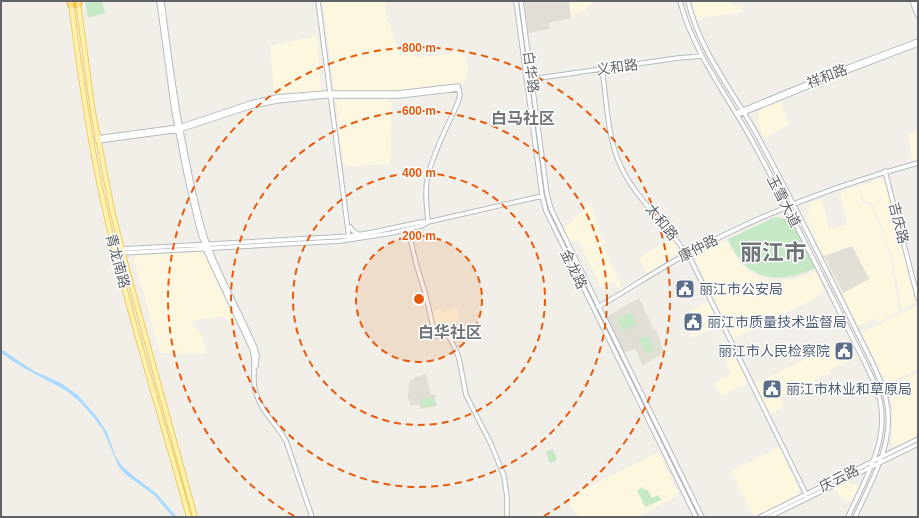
<svg xmlns="http://www.w3.org/2000/svg" width="919" height="518" font-family="Arial,'Noto Sans SC',sans-serif">
<style>
.commercial{fill:#fef7e0}
.education{fill:#e1ded6}
.green{fill:#c5e8c5}
.water{fill:#aadaff}
.lines{fill:none;stroke-linecap:round;stroke-linejoin:round}
.stream{stroke:#aadaff;stroke-width:1}
.secondary-casing{stroke:#b6babf;stroke-width:5.5}
.primary-casing{stroke:#f2c960;stroke-width:6}
.highway-casing{stroke:#f9ab00;stroke-width:7}
.secondary{stroke:#fff;stroke-width:3.5}
.primary{stroke:#fff2af;stroke-width:4}
.highway{stroke:#fde293;stroke-width:5}
.ring{fill:none;stroke:#e8590c;stroke-width:2;stroke-dasharray:7 5}
.labels{text-anchor:middle;dominant-baseline:central;stroke-width:3;stroke-linejoin:round;paint-order:stroke}
.street-label{font-size:14px;fill:#5f6368;stroke:#fff}
.service-label{font-size:14px;fill:#4e5e75;stroke:#fff;text-anchor:start}
.quarter-label{font-size:16px;font-weight:bold;fill:#70757a;stroke:#fff}
.town-label{font-size:22px;font-weight:bold;fill:#70757a;stroke:#fff}
.centre{fill:#e8590c;stroke:#fff;stroke-width:2}
.ring-label{font-size:12px;text-anchor:middle;font-weight:bold;fill:#e8590c;stroke:#fff;stroke-width:3;stroke-linejoin:round;paint-order:stroke}
</style>
<rect width="100%" height="100%" fill="#f1efe8"/>
<path class="commercial" d="M323 1H385L387 22H389L400 55 412 49 414 57 430 56 431 57 461 50 466 60 468 71 463 83 401 91 339 92 334 90Z
M569 1H593V2L584 11 575 13V17L571 18Z
M692 1H731L733 6 741 4 743 12 706 17 697 20Z
M317 36 321 92 274 96 270 46Z
M385 98 392 103 391 161 388 164 351 166 346 165 343 162 336 101 342 99Z
M780 101 789 124 764 139 757 122 758 114 761 109Z
M918 131V159L912 160 908 134Z
M881 179 884 180 887 185 917 302 902 310 892 256 884 237 882 225 873 204 864 201 859 186Z
M858 186 862 203 871 205 873 208 889 252 898 301 899 312 878 322 876 318 858 326 842 293 869 279 852 246 824 256 807 221 810 203 822 199 829 229 847 225 845 213 840 192Z
M591 202 598 231 605 243 602 244 623 290 620 292 614 281 601 287 578 239 570 243 563 230Z
M672 238 678 247 677 253 673 257 647 273 639 258Z
M726 241 740 263 745 269 754 275 768 280 781 281 800 278 816 271 825 291 816 295 817 298 733 339 696 262 698 255Z
M199 252 205 254 238 321 230 323 223 316 194 320 192 322 194 325 201 335 207 354 160 353 134 259 136 255Z
M708 302 720 326 692 338 681 315Z
M916 306H918V369L887 384 862 333Z
M457 308 460 320 446 326 448 331 437 335 430 311 441 309 442 312Z
M846 339 855 358 830 370 831 373 780 398 784 407 770 414 755 384Z
M733 352 748 383 721 396 714 383 731 374 723 357Z
M918 372V436L894 447 892 446V407L888 389 889 387Z
M780 447 799 489 796 496 754 517 731 471Z
M659 452 679 495 637 517H579L566 498Z
M847 481 852 484 859 485 851 502 844 499 833 488Z"/>
<path class="education" d="M524 1H569L571 18 549 23 550 29 528 33Z
M852 246 869 279 843 293 824 256Z
M639 298 654 330H656L664 352 643 366 635 349 623 353 606 317Z
M426 374 431 395H435L437 406 421 409 419 404 411 406 408 397 409 382 414 378Z"/>
<path class="green" d="M85 1H102L105 13 88 18Z
M775 217 787 219 793 222 815 268C778 286 745 280 728 239Z
M629 313 633 316 634 323 638 322 639 323 621 331 620 330 623 328C619 326 617 323 619 318Z
M648 336 654 350 646 354 639 340Z
M433 397 435 405 422 408 420 400Z
M553 449 557 460 550 463 546 452Z
M643 487 644 490 647 489 652 498 658 495 661 500 645 507 637 490Z"/>
<path class="water" d="M518 1H520L529 71H527Z
M1 349 34 371 59 382 78 395 97 417 107 432 115 455 122 466 136 478 156 493 177 517H173L154 495 125 474 119 467 103 430 95 419 81 403 67 391 22 367 1 353Z"/>
<g class="lines">
<path class="stream" d="M530 87 532 99"/>
<g class="secondary-casing">
<path id="secondary" d="M159 1 174 111 186 173 199 229 207 253 252 349C257 364 251 379 256 393 261 412 277 424 286 441L312 517
M162 1C169 56 176 111 188 166 193 191 198 216 206 240 219 277 240 312 255 348L257 355 256 366
M318 1 349 238
M516 1 542 195 546 211 696 517
M521 1 547 194 551 209 702 517
M680 1C693 53 730 99 755 146 794 218 830 293 867 367 872 378 878 389 880 401 889 442 864 481 848 517
M688 1C699 50 733 91 757 135 798 210 835 288 873 364 878 376 884 387 886 399 896 441 872 480 855 517
M912 1 918 16
M915 1 918 9
M602 69C607 102 607 139 622 169 639 203 672 229 692 262L808 498
M532 79 678 58 702 56
M736 113 833 73 918 41
M738 115 834 76 918 44
M97 138 179 127 251 103 277 97 325 93H398L458 86 460 95 458 102C448 126 434 150 428 176 424 191 427 207 428 222
M98 141 179 130 252 106 277 101 325 96H399L459 89
M885 171 918 299
M350 227 353 231 358 234
M408 229 416 263 426 296 435 335 436 336 447 333 454 346 459 358 466 395 491 444 504 476 507 497V517
M122 249 351 236 374 232 421 222H428L542 196
M123 253 341 241 392 233 421 226 427 223
M598 307C624 292 650 275 676 260 752 218 834 185 918 163
M760 517 918 439
M769 517 918 444"/>
</g>
<g class="primary-casing">
<path id="primary" d="M71 3C79 67 88 130 101 192 125 301 159 409 189 517
M78 3 93 112 112 210 128 273 195 517"/>
</g>
<g class="highway-casing">
<path id="highway" d="M70 1 71 5
M78 5 79 1"/>
</g>
<use href="#secondary" class="secondary"/>
<use href="#primary" class="primary"/>
<use href="#highway" class="highway"/>
</g>
<circle cx="419" cy="299" r="63" fill="#e8590c" fill-opacity=".12"/>
<g class="ring">
<circle cx="419" cy="299" r="63"/>
<circle cx="419" cy="299" r="126"/>
<circle cx="419" cy="299" r="188"/>
<path d="M294 516A251 251 0 1 1 544 516"/>
</g>
<defs>
<g id="civic-square" transform="scale(1)"><rect x="-9" y="-9" width="18" height="18" rx="4" fill="#5c6f8a" stroke="#fff"/><path d="M-.6-6.5H3V-4.5H.6V-3L4-1V1h2V6H-6V1h2V-1L-.6-3ZM-1.2 2.5V6h2.4V2.5Z" fill="#fff"/></g>
</defs>
<g fill-rule="evenodd">
<use href="#civic-square" x="685" y="289"/>
<use href="#civic-square" x="693" y="322"/>
<use href="#civic-square" x="844" y="351"/>
<use href="#civic-square" x="772" y="389"/>
</g>
<g class="labels">
<g class="street-label">
<text transform="translate(617 67) rotate(-8)">义和路</text>
<text transform="translate(531 72) rotate(82)">白华路</text>
<text transform="translate(827 76) rotate(-21)">祥和路</text>
<text transform="translate(784 201) rotate(63)">玉雪大道</text>
<text transform="translate(662 222) rotate(51)">太和路</text>
<text transform="translate(899 223) rotate(76)">吉庆路</text>
<text transform="translate(698 248) rotate(-27)">康仲路</text>
<text transform="translate(118 261) rotate(75)">青龙南路</text>
<text transform="translate(574 269) rotate(64)">金龙路</text>
<text transform="translate(839 478) rotate(-26)">庆云路</text>
</g>
<g class="service-label">
<text x="699" y="289">丽江市公安局</text>
<text x="707" y="322">丽江市质量技术监督局</text>
<text x="830" y="351" text-anchor="end">丽江市人民检察院</text>
<text x="786" y="389">丽江市林业和草原局</text>
</g>
<g class="quarter-label">
<text x="523" y="118">白马社区</text>
<text x="450" y="332">白华社区</text>
</g>
<g class="town-label">
<text x="773" y="252">丽江市</text>
</g>
</g>
<circle cx="419" cy="299" r="6" class="centre"/>
<g class="ring-label">
<text x="419" y="52">800 m</text>
<text x="419" y="115">600 m</text>
<text x="419" y="177">400 m</text>
<text x="419" y="240">200 m</text>
</g>
<rect width="919" height="518" fill="none" stroke="#5f6368" stroke-width="4"/>
</svg>
